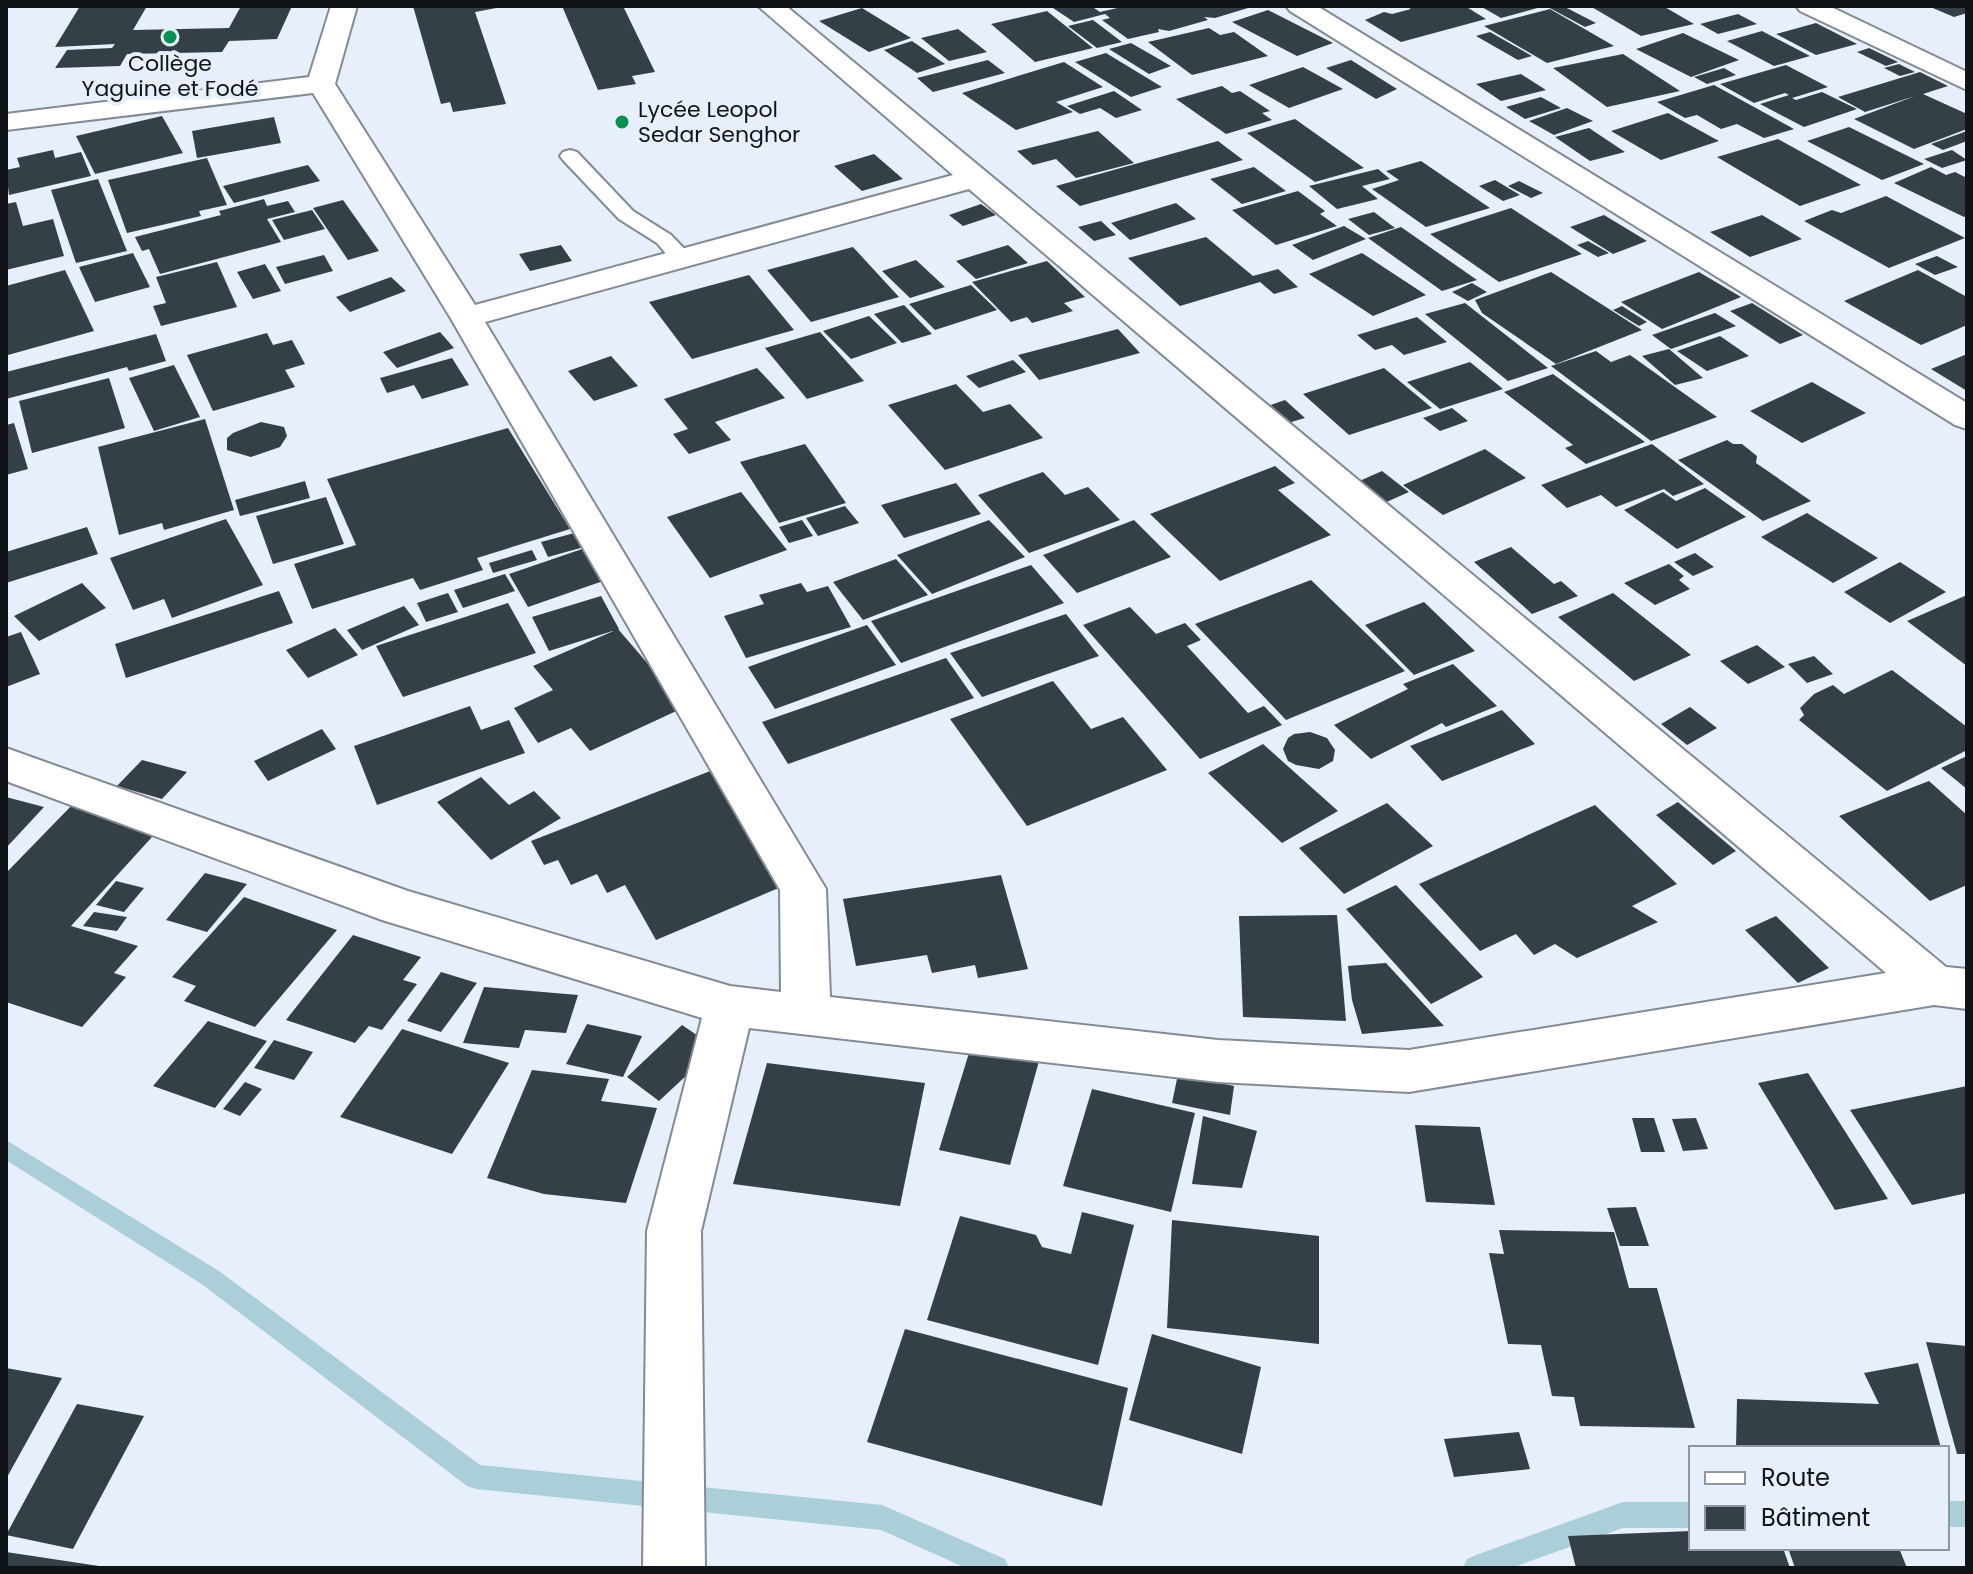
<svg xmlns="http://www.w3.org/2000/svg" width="1973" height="1574" font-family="Poppins,sans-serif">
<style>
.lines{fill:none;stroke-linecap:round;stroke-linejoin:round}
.stream{fill:#aacfd8;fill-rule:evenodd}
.building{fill:#354046}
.service-casing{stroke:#828a94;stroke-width:4}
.minor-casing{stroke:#828a94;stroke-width:4}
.service{fill:#fff;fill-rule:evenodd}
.minor{fill:#fff;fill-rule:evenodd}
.poi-dot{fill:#009151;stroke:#e6effb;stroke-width:3}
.labels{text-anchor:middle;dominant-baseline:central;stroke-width:8;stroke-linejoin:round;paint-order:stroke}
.far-poi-label{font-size:22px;fill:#101317;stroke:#e6effb}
</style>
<rect width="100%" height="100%" fill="#e6effb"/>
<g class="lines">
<path class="stream" d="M6 1140 219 1271 480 1465 882 1505 1005 1559 1009 1568H966L881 1530 476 1489 467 1486 203 1285 6 1160Z
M1947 1501H1967V1527H1947Z
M1623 1502H1691V1528H1623L1511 1568H1463L1467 1559 1476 1555Z"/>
</g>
<path class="building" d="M80 6H147L133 30 229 28 241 6H292L277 39 229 41 222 52 127 54 120 66 55 68 67 50 112 48 115 44 55 47Z
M413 6H507L475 12 506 104 453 112 450 102 441 104Z
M562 6H623L655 72 632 76 636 84 598 90Z
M1050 6H1091L1100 12 1126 6 1248 8 1215 18 1204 17 1208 20 1169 31 1158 29 1159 32 1128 39 1102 20 1110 18 1105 14 1074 22Z
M1405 6H1465L1486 19 1401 42 1365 20 1384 12 1392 14 1411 9Z
M1480 6H1541V7L1501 18Z
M1546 6H1563L1596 23 1585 27Z
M1590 6H1663L1694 24 1641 36Z
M1928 6H1967V13L1954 17Z
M862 8 911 38 869 52 819 21Z
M1550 9 1614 46 1547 63 1484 26Z
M1268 10 1333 43 1297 56 1232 22Z
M1047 11 1093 48 1035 62 991 24Z
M1738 14 1757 24 1718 34 1700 24Z
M1093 20 1122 42 1097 48 1068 26Z
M1816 23 1857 44 1816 55 1776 34Z
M1209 28 1220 35 1234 32 1268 56 1192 75 1148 42Z
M958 29 987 52 949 61 921 38Z
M1762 31 1810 56 1774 66 1727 41Z
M1490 32 1532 56 1518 60 1476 36Z
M1683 33 1739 60 1691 77 1636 49Z
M912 41 945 64 917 73 884 50Z
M1131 43 1171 66 1149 74 1109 49Z
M1869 48 1898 62 1886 66 1857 52Z
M1106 53 1162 87 1131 97 1075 62Z
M1623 54 1680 91 1607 107 1553 68Z
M988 60 1005 73 933 92 917 78Z
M1351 60 1397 89 1376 99 1326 68Z
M1064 62 1103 87 1056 102 1073 112 1016 130 962 93Z
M1899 64 1915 72 1900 76 1884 68Z
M1786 65 1828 87 1792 98 1796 100 1822 92 1857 109 1804 127 1760 104 1789 95 1785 93 1754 103 1720 84Z
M1303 67 1343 89 1289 108 1249 85Z
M1724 68 1736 75 1707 84 1694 77Z
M1920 72 1948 86 1923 94 1967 114V129L1914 149 1854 119 1915 96 1865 112 1838 97Z
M1521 74 1546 90 1501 101 1476 84Z
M1714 85 1794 129 1764 138 1737 124 1721 129 1697 115 1685 118 1657 102Z
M1222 86 1232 93 1240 91 1270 111 1262 113 1272 120 1226 134 1176 99Z
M1114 91 1142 110 1116 118 1100 108 1080 114 1067 106Z
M1541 97 1561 108 1525 119 1506 107Z
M1567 108 1593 121 1554 135 1529 121Z
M1668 113 1719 141 1661 160 1611 131Z
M162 116 183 153 95 174 76 136Z
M274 117 281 143 197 158 192 131Z
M1295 119 1364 168 1315 182 1247 133Z
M1849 127 1924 164 1882 180 1807 141Z
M1589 128 1625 152 1590 161 1555 137Z
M1098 131 1134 163 1076 178 1056 159 1033 165 1017 151Z
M1967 131V141L1943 150 1931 144Z
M1778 139 1861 185 1800 206 1717 157Z
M1218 141 1243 160 1080 206 1056 186Z
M53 150 55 158 81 152 91 176 9 195 6 170 20 167 17 158Z
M1952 150 1967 160 1942 168 1924 159Z
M874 154 903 179 862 191 834 166Z
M207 158 227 205 199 211 201 216 127 233 108 180Z
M1421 161 1490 208 1426 227 1372 189 1399 180 1386 171Z
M308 165 320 181 234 203 223 186Z
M1254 167 1286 191 1242 204 1210 179Z
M1931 167 1946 175 1955 172 1967 178V216L1964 217 1894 183Z
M1378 169 1390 179 1362 186 1378 199 1337 209 1309 186Z
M98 179 127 251 76 263 51 190Z
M1495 180 1520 195 1503 201 1479 186Z
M1519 181 1543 193 1531 198 1508 186Z
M1298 191 1325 211 1320 214 1337 226 1276 245 1232 210Z
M1886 196 1965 238 1889 268 1804 221 1832 210 1841 213Z
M264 199 267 206 288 201 295 212 267 219 281 242 160 274 149 249 142 251 135 237 221 215 219 211Z
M343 200 379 251 348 260 313 208Z
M16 202 23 226 53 219 64 256 6 270V204Z
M1176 203 1196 219 1130 240 1111 223Z
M981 204 996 215 963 226 949 215Z
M1511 208 1582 254 1499 282 1430 234Z
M312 210 325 229 284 240 272 220Z
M1374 212 1395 228 1369 235 1348 219Z
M1604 215 1647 241 1613 254 1570 227Z
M1762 215 1802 239 1750 257 1710 232Z
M1101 221 1116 235 1094 241 1078 227Z
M1344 226 1366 239 1313 260 1292 245Z
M1401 227 1477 280 1442 291 1368 238Z
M1206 237 1253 276 1278 269 1298 287 1274 294 1260 282 1180 306 1128 258Z
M1588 241 1609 253 1598 257 1577 245Z
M561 245 572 261 530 271 519 254Z
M1008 245 1028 263 976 279 956 261Z
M853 247 899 297 811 322 767 270Z
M133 253 150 287 95 302 79 267Z
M1362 253 1426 295 1373 316 1309 274Z
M324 255 333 271 285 284 276 267Z
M1937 256 1958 267 1935 275 1915 264Z
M916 260 945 287 910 298 882 271Z
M1047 261 1085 297 1064 303 1073 311 1032 323 1027 317 1011 322 972 282Z
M217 262 237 307 161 326 153 306 166 303 156 277Z
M265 264 281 291 253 299 237 272Z
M65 270 94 331 8 355 6 286Z
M1918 270 1967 297V325L1921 345 1844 301Z
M1551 272 1642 330 1556 364 1482 313 1475 300Z
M1699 272 1741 297 1662 329 1621 302Z
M749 275 794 330 692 359 649 302Z
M391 277 406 291 350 312 336 297Z
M1472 283 1487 292 1468 301 1452 292Z
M971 285 997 310 935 330 909 304Z
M1465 303 1548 368 1508 381 1425 314Z
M1752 303 1803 335 1780 344 1730 311Z
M904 305 932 334 902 343 874 314Z
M1622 306 1647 322 1639 326 1613 310Z
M1715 313 1736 326 1671 349 1652 335Z
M869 316 897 343 851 359 823 331Z
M1417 317 1447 342 1404 355 1392 345 1375 350 1357 335Z
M1118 329 1140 353 1039 380 1018 355Z
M440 332 454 348 397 368 383 352Z
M820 332 864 381 807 399 765 348Z
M267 333 273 345 292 340 305 364 285 370 295 387 213 411 187 355Z
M156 334 166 361 129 371 127 367 6 399V372Z
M1720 336 1749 356 1707 371 1677 351Z
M1669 349 1703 378 1675 385 1642 356Z
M1596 351 1611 362 1630 355 1717 417 1651 441 1551 366Z
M1967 354V391L1931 369Z
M611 356 638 386 594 401 568 371Z
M452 358 469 385 422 399 414 385 387 393 380 378Z
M1013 360 1026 372 979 388 966 376Z
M1470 362 1503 389 1440 409 1407 382Z
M174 365 200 417 154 431 129 378Z
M757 368 785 398 715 422 731 440 689 454 673 434 688 429 664 399Z
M1384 368 1432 408 1349 435 1303 394Z
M1553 374 1645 442 1586 464 1565 448 1573 445 1504 392Z
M109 378 125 428 32 453 19 401Z
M1812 382 1866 413 1802 443 1750 411Z
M956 384 983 412 1010 404 1043 438 945 470 888 405Z
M1285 400 1305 418 1288 423 1268 406Z
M1452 408 1468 421 1440 431 1423 418Z
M205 419 234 510 164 530 162 523 119 535 98 447Z
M261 422 284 427 287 436 280 447 251 457 227 450V438L233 433Z
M14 423 28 469 6 475V425Z
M508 428 570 529 477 558 483 570 420 590 413 578 312 609 294 564 356 545 327 479Z
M1727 440 1733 444H1742L1757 456 1756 463 1811 501 1763 521 1678 460Z
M805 444 846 503 779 523 740 462Z
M1652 444 1704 484 1673 496 1664 489 1616 507 1601 495 1567 508 1541 485Z
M1485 449 1526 478 1443 515 1403 485Z
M1275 466 1295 483 1278 490 1331 535 1220 581 1150 514Z
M1382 471 1409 492 1382 504 1355 483Z
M1043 472 1065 495 1088 487 1120 520 1029 553 978 495Z
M305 481 310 498 240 516 235 500Z
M956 483 981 514 904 538 881 505Z
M1705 488 1746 517 1677 549 1624 510 1663 492 1676 501Z
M741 492 787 550 710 578 667 517Z
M326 497 344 544 273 564 256 516Z
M845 506 859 523 818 536 806 518Z
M1807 513 1878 558 1833 583 1761 537Z
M226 519 263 585 172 618 164 599 133 610 110 558Z
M802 520 813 536 789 543 779 527Z
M989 520 1025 557 932 594 897 555Z
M1134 520 1171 557 1077 593 1043 555Z
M87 527 98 554 6 583V552Z
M578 532 584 547 548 557 541 542Z
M1511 547 1554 584 1561 581 1578 596 1532 614 1474 562Z
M585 548 606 580 528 607 509 574Z
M532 550 537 560 493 573 489 563Z
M1695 553 1714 567 1693 576 1674 562Z
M896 559 928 595 863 620 833 582Z
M1900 562 1946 592 1890 623 1844 592Z
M1669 564 1684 576 1679 580 1690 589 1655 605 1624 583Z
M1031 565 1064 603 901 663 871 621Z
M505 574 515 591 463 608 454 590Z
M1311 580 1405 671 1286 720 1195 624Z
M82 583 106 608 39 641 14 616Z
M801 583 807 592 828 586 851 627 746 658 724 616 764 604 759 595Z
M279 591 293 623 126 678 115 644Z
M448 593 458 612 426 622 417 603Z
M1613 593 1691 655 1634 681 1558 617Z
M1967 595V666L1907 621Z
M601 596 619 629 549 651 532 617Z
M1424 602 1475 651 1414 675 1365 625Z
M508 603 536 653 403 697 376 646Z
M404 606 419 625 362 650 347 630Z
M1130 607 1156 634 1185 623 1201 640 1187 646 1248 713 1264 706 1282 725 1200 759 1083 625Z
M1066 614 1099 656 982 697 950 653Z
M867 625 896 665 775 709 748 667Z
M335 628 358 655 308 678 286 650Z
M618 629 685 707 590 751 571 728 538 743 514 708 553 690 533 666Z
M21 632 40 674 6 687V637Z
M1757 645 1785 667 1748 684 1720 661Z
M1814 656 1833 674 1807 683 1788 664Z
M946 658 974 698 788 764 762 722Z
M1453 664 1497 706 1446 727 1442 723 1371 759 1334 725 1408 689 1403 684Z
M1892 670 1967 727V750L1887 791 1799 720 1804 715 1800 708 1814 694 1833 685 1844 694Z
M1053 681 1091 729 1123 717 1167 770 1027 826 950 719Z
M470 706 481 730 509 720 525 753 377 805 354 746Z
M1690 707 1717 728 1687 745 1661 724Z
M1502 710 1535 744 1442 781 1410 746Z
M322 729 336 749 268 781 254 761Z
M1310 732 1327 738 1335 750 1333 761 1319 769 1296 765 1288 761 1283 749 1288 738 1294 734Z
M1263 744 1338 811 1282 843 1208 773Z
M1967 756V789L1941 768Z
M142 760 187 772 162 799 117 786Z
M718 768 793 882 656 940 625 885 607 893 597 874 571 885 558 860 544 865 531 841Z
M481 777 509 805 534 791 561 818 491 860 437 802Z
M1929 781 1967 815V885L1930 901 1839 816Z
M6 797 44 807 6 848Z
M75 802 162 826 71 926 138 946 114 973 126 977 82 1027 6 1002V873Z
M1678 802 1736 851 1713 865 1656 815Z
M1387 803 1433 846 1344 894 1299 848Z
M1595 805 1677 884 1632 906 1658 922 1577 958 1555 944 1534 955 1516 934 1480 951 1419 884Z
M205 873 247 884 207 932 166 920Z
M1001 875 1028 969 978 978 975 965 932 973 927 955 856 966 843 899Z
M116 881 144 888 124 912 96 905Z
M1396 885 1483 977 1431 1004 1346 909Z
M244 897 337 930 255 1027 184 1001 196 986 172 977Z
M94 912 127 917 117 931 83 926Z
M1337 915 1346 1021 1243 1017 1239 916Z
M1776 916 1829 968 1798 983 1745 930Z
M353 935 421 957 403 980 417 984 382 1030 369 1026 355 1043 286 1020Z
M1386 963 1444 1026 1362 1034 1352 1000 1348 966Z
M441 972 477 983 441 1032 407 1021Z
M484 987 578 995 566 1033 525 1030 519 1048 463 1043Z
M208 1021 267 1041 215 1108 153 1086Z
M587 1024 642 1036 623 1077 566 1064Z
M682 1025 716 1048 659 1101 627 1077Z
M402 1029 509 1063 452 1154 340 1117Z
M274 1040 313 1052 294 1080 254 1068Z
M973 1040 1041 1054 1010 1165 939 1150Z
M767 1063 925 1083 900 1206 733 1184Z
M532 1070 609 1079 601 1101 657 1108 626 1203 544 1194 487 1178Z
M1808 1073 1888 1199 1835 1210 1758 1083Z
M1178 1074 1234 1086 1230 1115 1172 1103Z
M245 1082 262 1089 240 1116 223 1109Z
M1967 1086V1193L1912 1205 1850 1110Z
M1092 1089 1195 1113 1171 1212 1063 1186Z
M1203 1116 1257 1131 1242 1188 1192 1184Z
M1632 1118H1654L1665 1152H1641Z
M1696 1118 1708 1149 1683 1151 1672 1119Z
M1415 1125 1480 1127 1495 1205 1426 1202Z
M1636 1207 1649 1246H1620L1607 1208Z
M1082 1212 1134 1225 1098 1365 927 1320 960 1216 1036 1235 1042 1247 1071 1254Z
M1172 1220 1319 1236V1344L1167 1328Z
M1499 1230 1614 1232 1629 1288H1657L1695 1428 1580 1426 1574 1397 1552 1396 1541 1345 1508 1344 1489 1253 1504 1254Z
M905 1329 1128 1388 1102 1506 867 1442Z
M1152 1334 1261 1367 1242 1454 1129 1420Z
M1926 1342 1967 1346V1454H1957Z
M1918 1363 1941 1448H1736L1737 1399 1879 1404 1864 1373Z
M6 1368 62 1378 6 1479Z
M77 1404 144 1416 73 1549 6 1535Z
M1519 1432 1530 1469 1454 1477 1444 1439Z
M1691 1531V1548H1783L1790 1568H1576L1568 1536Z
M1788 1548H1899L1907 1568H1795Z
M6 1552 99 1566 98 1568H6Z"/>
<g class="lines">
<g class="service-casing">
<path id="service" d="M570 150 577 152 633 211 671 235 693 258 690 263H674L657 243 619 219 563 160 560 156 563 152Z"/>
</g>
<g class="minor-casing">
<path id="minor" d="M331 6H357L335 84 475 305 953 175 758 6H786L1946 967 1967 969V1009L1934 1005 1409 1092 1218 1082 749 1028 701 1231 705 1568H643L647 1231 702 1018 382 920 6 781V748L408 891 730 986 781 992 780 890 450 317 313 93 6 130V114L309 77ZM969 189 1886 973 1409 1050 1218 1040 830 997 826 889 485 322Z
M1286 6H1317L1967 403V429L1955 425 1290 11Z
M1796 6H1829L1967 72V90L1800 11Z"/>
</g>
<use href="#service" class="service"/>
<use href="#minor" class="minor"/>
</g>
<g class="poi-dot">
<circle cx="170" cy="37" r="8"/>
<circle cx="622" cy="122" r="8"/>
</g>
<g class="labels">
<g class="far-poi-label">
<text x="170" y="63">Collège<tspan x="170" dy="25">Yaguine et Fodé</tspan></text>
<text x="638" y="109" text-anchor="start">Lycée Leopol<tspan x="638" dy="25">Sedar Senghor</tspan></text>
</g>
</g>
<rect width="1973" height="1574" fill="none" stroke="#101317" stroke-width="16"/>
<rect x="1689" y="1446" width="260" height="104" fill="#e6effb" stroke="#9097a0" stroke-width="2"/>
<rect x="1705" y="1472" width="40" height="12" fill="#ffffff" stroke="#9097a0" stroke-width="2"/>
<text x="1761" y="1486" font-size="24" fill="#101317">Route</text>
<rect x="1705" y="1506" width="40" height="24" fill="#354046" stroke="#9097a0" stroke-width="2"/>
<text x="1761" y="1526" font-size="24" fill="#101317">Bâtiment</text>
</svg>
